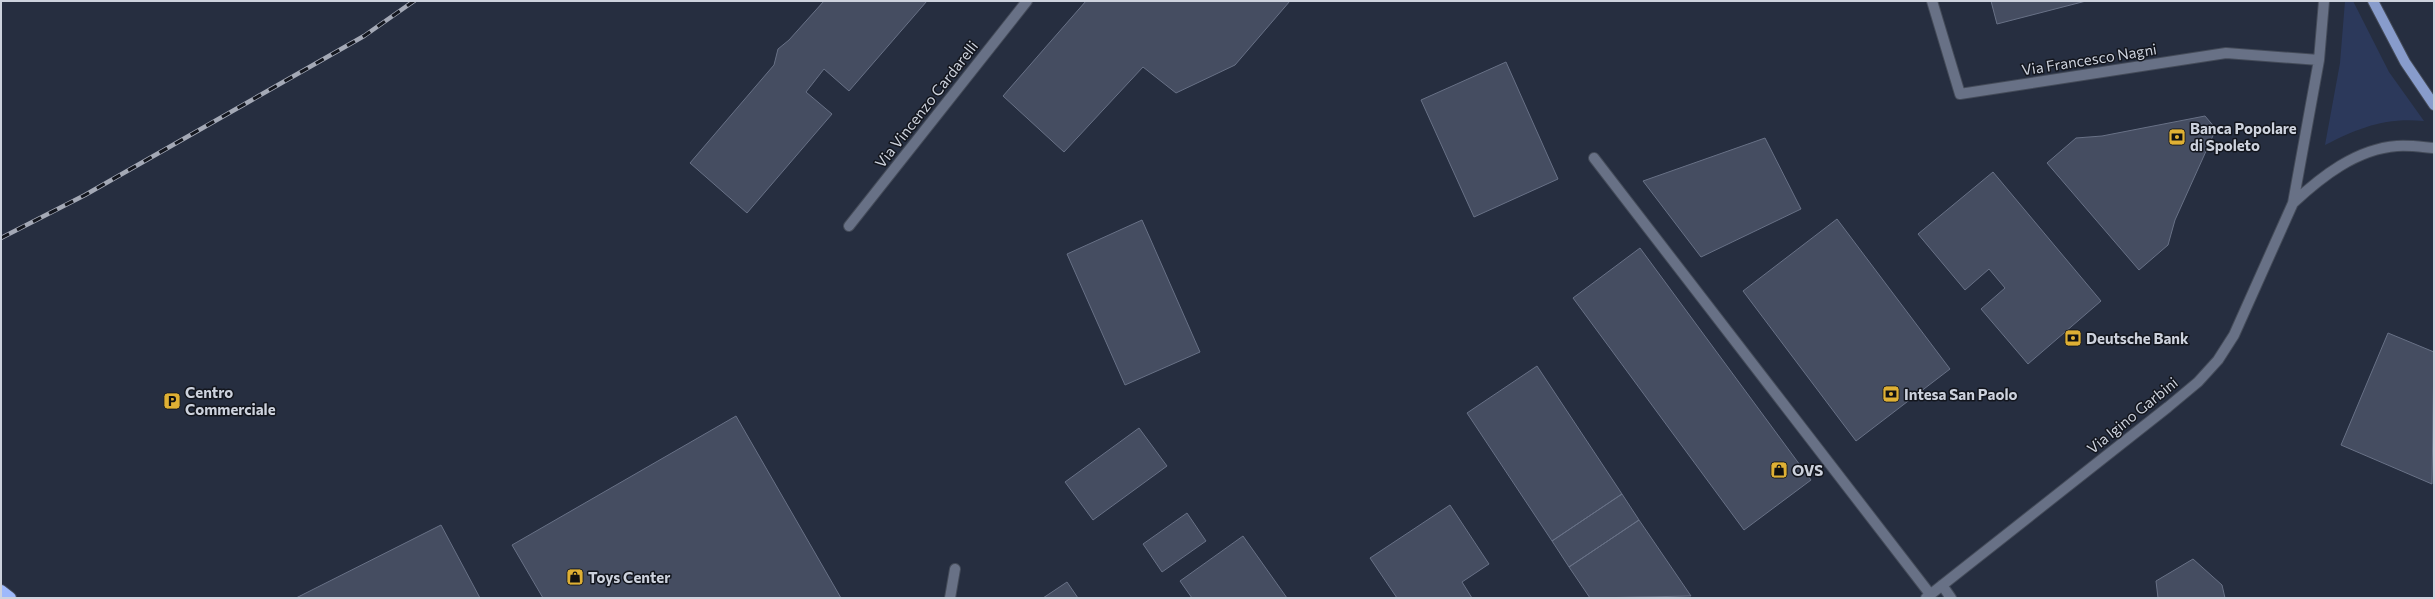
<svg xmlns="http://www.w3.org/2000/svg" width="2435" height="599" font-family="Commissioner,sans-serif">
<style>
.green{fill:#2c395b}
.building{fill:#454d61;stroke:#687186}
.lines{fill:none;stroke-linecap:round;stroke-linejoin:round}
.minor-casing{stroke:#444b59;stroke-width:12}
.major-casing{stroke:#444b59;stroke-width:12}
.highway-casing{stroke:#444b59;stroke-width:14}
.minor{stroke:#687186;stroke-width:10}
.major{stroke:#889ccc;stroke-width:10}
.highway{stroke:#9eb9fb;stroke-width:12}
.rail-casing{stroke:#a4a9b6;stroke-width:4.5}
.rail{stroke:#13161e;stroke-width:3;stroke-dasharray:9;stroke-linecap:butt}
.labels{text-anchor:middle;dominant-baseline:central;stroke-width:3;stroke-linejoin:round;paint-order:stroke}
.street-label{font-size:15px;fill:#cdd2dd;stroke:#13161e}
.poi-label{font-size:15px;font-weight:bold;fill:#cdd2dd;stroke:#13161e;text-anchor:start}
</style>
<rect width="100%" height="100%" fill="#262e40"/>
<path class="green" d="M2345 1H2353L2389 72 2424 121C2386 117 2358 128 2325 145L2340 63Z"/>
<path class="building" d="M824 1H927L849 91 824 69 806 92 832 114 747 213 690 163 774 65 778 49 789 40Z
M1086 1H1290L1235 65 1176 93 1143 67 1064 152 1003 96Z
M1991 1H2086L1997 24Z
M1506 62 1558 179 1474 217 1421 100Z
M2205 116 2216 129 2175 220 2168 245 2139 270 2047 163 2076 138 2102 136Z
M1765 138 1801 209 1701 257 1643 181Z
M1993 172 2101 301 2028 364 1981 309 2005 288 1989 269 1965 290 1918 234Z
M1837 219 1950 369 1856 441 1743 291Z
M1142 220 1200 352 1125 385 1067 254Z
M1640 248 1811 480 1744 530 1573 298Z
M2388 333 2434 352 2432 484 2341 445Z
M1537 366 1622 494 1552 541 1467 413Z
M736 416 841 598H543L512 545Z
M1139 428 1167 466 1093 520 1065 482Z
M1622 494 1639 520 1569 567 1552 541Z
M1450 505 1489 564 1462 582 1472 598H1397L1370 558Z
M1187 513 1206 541 1162 572 1143 544Z
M1639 520 1691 596 1590 598 1569 567Z
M441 525 480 598H296Z
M1243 536 1287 598H1192L1180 581Z
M2193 559 2222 585 2225 598H2158L2156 581Z
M1067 582 1078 598H1043Z"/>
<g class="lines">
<g class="minor-casing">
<path id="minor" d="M1932 1 1960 94 2226 53 2319 60
M1594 158 1930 594
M2293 203C2321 177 2356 149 2397 146 2409 145 2422 147 2434 148
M849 226 1027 1
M1942 585 1951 598
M950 598 955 569
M1926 598 2168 407 2198 382 2218 360 2234 335 2293 203 2319 60 2324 1"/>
</g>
<g class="major-casing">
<path id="major" d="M2373 1 2405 62 2434 105"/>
</g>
<g class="highway-casing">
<path id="highway" d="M1 591 10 598"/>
</g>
<use href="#minor" class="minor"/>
<use href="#major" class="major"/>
<use href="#highway" class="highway"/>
<g class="rail-casing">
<path id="rail" d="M1 238 85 195 364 36 414 1"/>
</g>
<use href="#rail" class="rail"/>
</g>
<defs>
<g id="bank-square" transform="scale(0.9)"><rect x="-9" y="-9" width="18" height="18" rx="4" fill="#dfb034" stroke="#13161e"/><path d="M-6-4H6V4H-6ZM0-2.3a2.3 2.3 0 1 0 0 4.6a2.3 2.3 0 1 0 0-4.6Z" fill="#111"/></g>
<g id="parking-square" transform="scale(0.9)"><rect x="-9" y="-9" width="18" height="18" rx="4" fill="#dfb034" stroke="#13161e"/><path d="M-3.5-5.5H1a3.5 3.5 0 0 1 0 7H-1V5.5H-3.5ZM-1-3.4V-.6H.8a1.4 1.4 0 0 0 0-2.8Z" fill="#111"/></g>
<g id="shop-square" transform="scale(0.9)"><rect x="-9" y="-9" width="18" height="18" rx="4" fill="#dfb034" stroke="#13161e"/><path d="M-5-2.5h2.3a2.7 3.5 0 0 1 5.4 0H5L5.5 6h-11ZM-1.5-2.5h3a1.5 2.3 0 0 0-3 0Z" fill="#111"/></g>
</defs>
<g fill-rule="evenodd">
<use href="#bank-square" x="2177" y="137"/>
<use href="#bank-square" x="2073" y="338"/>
<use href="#bank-square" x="1891" y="394"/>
<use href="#parking-square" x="172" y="401"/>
<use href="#shop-square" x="1779" y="470"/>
<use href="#shop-square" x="575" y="577"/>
</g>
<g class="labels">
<g class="street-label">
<text transform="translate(2089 59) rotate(-9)">Via Francesco Nagni</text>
<text transform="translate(926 104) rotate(-52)">Via Vincenzo Cardarelli</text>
<text transform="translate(2132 415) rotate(-39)">Via Igino Garbini</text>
</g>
<g class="poi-label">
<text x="2190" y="128">Banca Popolare<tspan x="2190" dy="17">di Spoleto</tspan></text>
<text x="2086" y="338">Deutsche Bank</text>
<text x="185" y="392">Centro<tspan x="185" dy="17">Commerciale</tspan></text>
<text x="1904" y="394">Intesa San Paolo</text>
<text x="1792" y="470">OVS</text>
<text x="588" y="577">Toys Center</text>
</g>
</g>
<rect width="2435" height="599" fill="none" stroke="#cdd2dd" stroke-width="4"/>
</svg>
